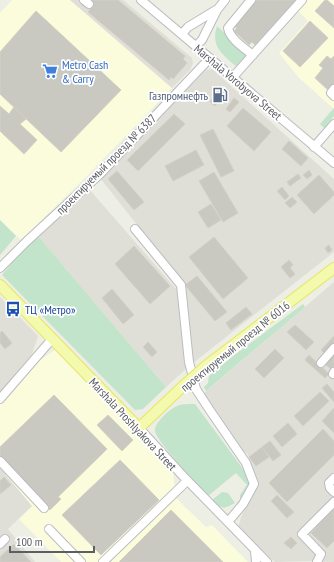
<svg xmlns="http://www.w3.org/2000/svg" width="334" height="562" font-family="'PT Sans Narrow',sans-serif">
<style>
.commercial{fill:#fbfcdb}
.industrial{fill:#dfdfd8}
.green{fill:#c2e4cb}
.building{fill:#c9c8c1;stroke:#d2d1c3}
.lines{fill:none;stroke-linecap:round;stroke-linejoin:round}
.minor-casing{stroke:#bbbcc2;stroke-width:10}
.major-casing{stroke:#e9e562;stroke-width:12}
.minor{stroke:#fff;stroke-width:8}
.major{stroke:#f3faad;stroke-width:10}
.major-bridge-casing{stroke:#e9e562;stroke-width:12;stroke-linecap:butt}
.major-bridge{stroke:#f3faad;stroke-width:10}
.labels{text-anchor:middle;dominant-baseline:central;stroke-width:3.5;stroke-linejoin:round;paint-order:stroke}
.shop-label{font-size:12px;fill:#366cbe;stroke:#fff;text-anchor:start}
.street-label{font-size:12px;fill:#5c5e64;stroke:#fff}
.service-label{font-size:12px;fill:#4e5e75;stroke:#fff;text-anchor:end}
.transit-label{font-size:12px;fill:#164399;stroke:#fff;text-anchor:start}
</style>
<rect width="100%" height="100%" fill="#edeee4"/>
<path class="commercial" d="M12 0H70L172 88 88 175 21 240 0 220V13Z
M307 0H334V109L299 78 279 53 308 21 297 10Z
M55 350 173 472 176 498 206 527 212 525 248 562H61L19 519 32 506 0 468V392L32 354 40 360Z"/>
<path class="industrial" d="M70 0H123L192 58 193 63 190 70 172 88Z
M212 69 334 179V252L193 363 184 285 101 179 206 70Z
M89 189 177 290 187 368 166 387 38 236Z
M334 282V562L313 561 275 562 238 527 241 517 258 481 247 453 243 451 203 394Z
M0 297 38 336 32 354 0 392Z
M0 468 32 506 8 529 35 562H0Z"/>
<path class="green" d="M217 26 249 56 238 68C224 55 210 48 217 26Z
M334 108V116L324 128 320 124Z
M0 220 16 236 0 255Z
M38 236 166 387 143 409 135 410 2 275 16 258Z
M303 304 305 307 206 391 204 387 208 383 209 376 233 356Z
M195 404 246 473 251 483 249 489 240 499V495L247 485 236 473 208 496C199 486 156 441 155 431 154 423 170 409 177 406 181 404 190 404 195 404Z
M222 492 228 493 235 503C223 509 223 510 212 500Z"/>
<path class="building" d="M93 0H118L185 56 183 59 187 63 173 79 171 77 169 80 88 12 91 8 88 6Z
M257 0H296L255 45 252 42 249 45 234 31 237 28 234 26Z
M325 0H327L334 6V28L315 11Z
M36 11 121 90 61 152 0 94V52Z
M310 21 328 38 300 67 283 51Z
M327 56 331 59 334 56V85L329 91 315 78 323 68 319 65Z
M221 87 226 91 215 106 210 102Z
M234 98 239 102 230 112 226 109Z
M0 106 9 114 14 107 26 119 20 124 37 140 24 154 0 131Z
M243 108 271 132 254 151 227 126Z
M174 114 185 124 138 171 127 160Z
M213 129 234 171 221 177 200 135Z
M289 141 308 158 301 166 282 149Z
M196 150 204 165 173 181 165 166Z
M309 170 312 175 307 179 303 175Z
M117 171 144 202 134 210 108 179Z
M214 172 238 213 223 222 199 181Z
M298 174 301 178 290 186 287 182Z
M319 175 334 192V195L314 214 297 195Z
M282 187 289 196 285 200 277 191Z
M292 197 297 202 290 208 285 203Z
M211 204 221 220 208 228 198 212Z
M214 237 248 278 223 299 189 257Z
M329 245 332 250 328 253 325 248Z
M134 246 170 286 150 304 115 264Z
M289 260 293 265 290 268 295 274 290 278 281 267Z
M197 276 227 312 215 321 185 285Z
M112 289 134 315 123 324 102 298Z
M246 307 252 314 231 330 226 323Z
M295 325 314 342 306 350 287 332Z
M2 331 12 343 5 349 0 343V333Z
M334 336V344L325 354 321 350Z
M148 342 157 352 152 357 143 347Z
M275 349 284 358 264 378 255 369Z
M334 352V368L332 370 324 363Z
M309 355 329 374 325 378 305 360Z
M327 384 334 392V402L322 388Z
M320 392 329 401 303 426 294 416Z
M54 395 107 449 58 497 61 499 50 510 0 458V447Z
M334 408V433L322 421Z
M108 415 133 440 122 451 97 425Z
M288 423 297 434 282 447 273 436Z
M323 429 334 441V455L287 502 269 483Z
M270 441 281 455 273 461 262 447Z
M262 447 269 457 256 466 249 457Z
M120 460 159 500 101 555 62 515Z
M4 477 11 485 0 494V481Z
M277 495 294 512 287 518 271 501Z
M334 508V541L327 548 311 533Z
M171 510 223 562H119Z
M291 537 297 543 291 549 284 543Z
M14 544 31 562H0V557Z"/>
<g class="lines">
<g class="minor-casing">
<path id="minor" d="M84 0 89 4
M141 0 334 163
M251 0 228 28C230 39 244 48 253 55
M182 34 188 27 216 10
M196 46 202 40 217 10 225 0
M233 77 302 0
M334 89 331 93 334 96
M314 147 334 124
M135 229 181 285 189 362 196 389 209 409 246 463 254 484 243 504 228 522
M0 268 27 241 101 173 210 58
M321 363 334 348
M333 374 334 372
M0 399 52 339
M139 428 183 476 267 562
M0 461 44 508
M334 478 329 483 330 488 334 492
M49 529 81 562
M0 544 5 539
M255 551 256 562
M103 562 187 481
M317 562 321 554 302 534 334 502"/>
</g>
<g class="major-casing">
<path id="major" d="M0 285 139 428 182 387
M206 366 334 268"/>
</g>
<use href="#minor" class="minor"/>
<use href="#major" class="major"/>
<g class="major-bridge-casing">
<path id="major-bridge" d="M182 387 206 366"/>
</g>
<use href="#major-bridge" class="major-bridge"/>
</g>
<defs>
<g id="supermarket-bare" transform="scale(1.2)"><path d="M-6-5.5h2.5l.6 2H6L4.5 2H-2.5L-4.4-4H-6ZM-1.5 3.2a1.3 1.3 0 1 0 .1 0ZM3 3.2a1.3 1.3 0 1 0 .1 0Z" fill="#3f7fe0" stroke="#fff" stroke-width="2.5" paint-order="stroke"/></g>
<g id="fuel-bare" transform="scale(1.2)"><path d="M-5.5-6h7V0h2V4h1.3V-2.5L3-4.5l.8-.8L6-3V5H2.5V1h-1V6h-7ZM-4.2-4.7v3.2H.2V-4.7Z" fill="#5c6f8a" stroke="#fff" stroke-width="2.5" paint-order="stroke"/></g>
<g id="bus-bare" transform="scale(1.2)"><path d="M-5-6H5V4H4V6H2V4H-2V6H-4V4H-5ZM-3.5-4V0h7V-4ZM-3.5 1.2v1.5H-2V1.2ZM2 1.2v1.5H3.5V1.2Z" fill="#1a4fb4" stroke="#fff" stroke-width="2.5" paint-order="stroke"/></g>
</defs>
<g fill-rule="evenodd">
<use href="#supermarket-bare" x="50" y="71"/>
<use href="#fuel-bare" x="220" y="95"/>
<use href="#bus-bare" x="13" y="309"/>
</g>
<g class="labels">
<g class="shop-label">
<text x="62" y="64">Metro Cash<tspan x="62" dy="14">&amp; Carry</tspan></text>
</g>
<g class="street-label">
<text transform="translate(238 82) rotate(40)">Marshala Vorobyova Street</text>
<text transform="translate(106 164) rotate(-45)">проектируемый проезд № 6387</text>
<text transform="translate(235 346) rotate(-39)">проектируемый проезд № 6016</text>
<text transform="translate(133 424) rotate(47)">Marshala Proshlyakova Street</text>
</g>
<g class="service-label">
<text x="208" y="95">Газпромнефть</text>
</g>
<g class="transit-label">
<text x="25" y="309">ТЦ «Метро»</text>
</g>
</g>
<path d="M10 546v6h84v-6" fill="none" stroke="#5c5e64" stroke-width="2"/>
<text x="16" y="546" font-size="12" fill="#5c5e64" stroke="#ffffff" stroke-width="3" paint-order="stroke">100 m</text>
</svg>
